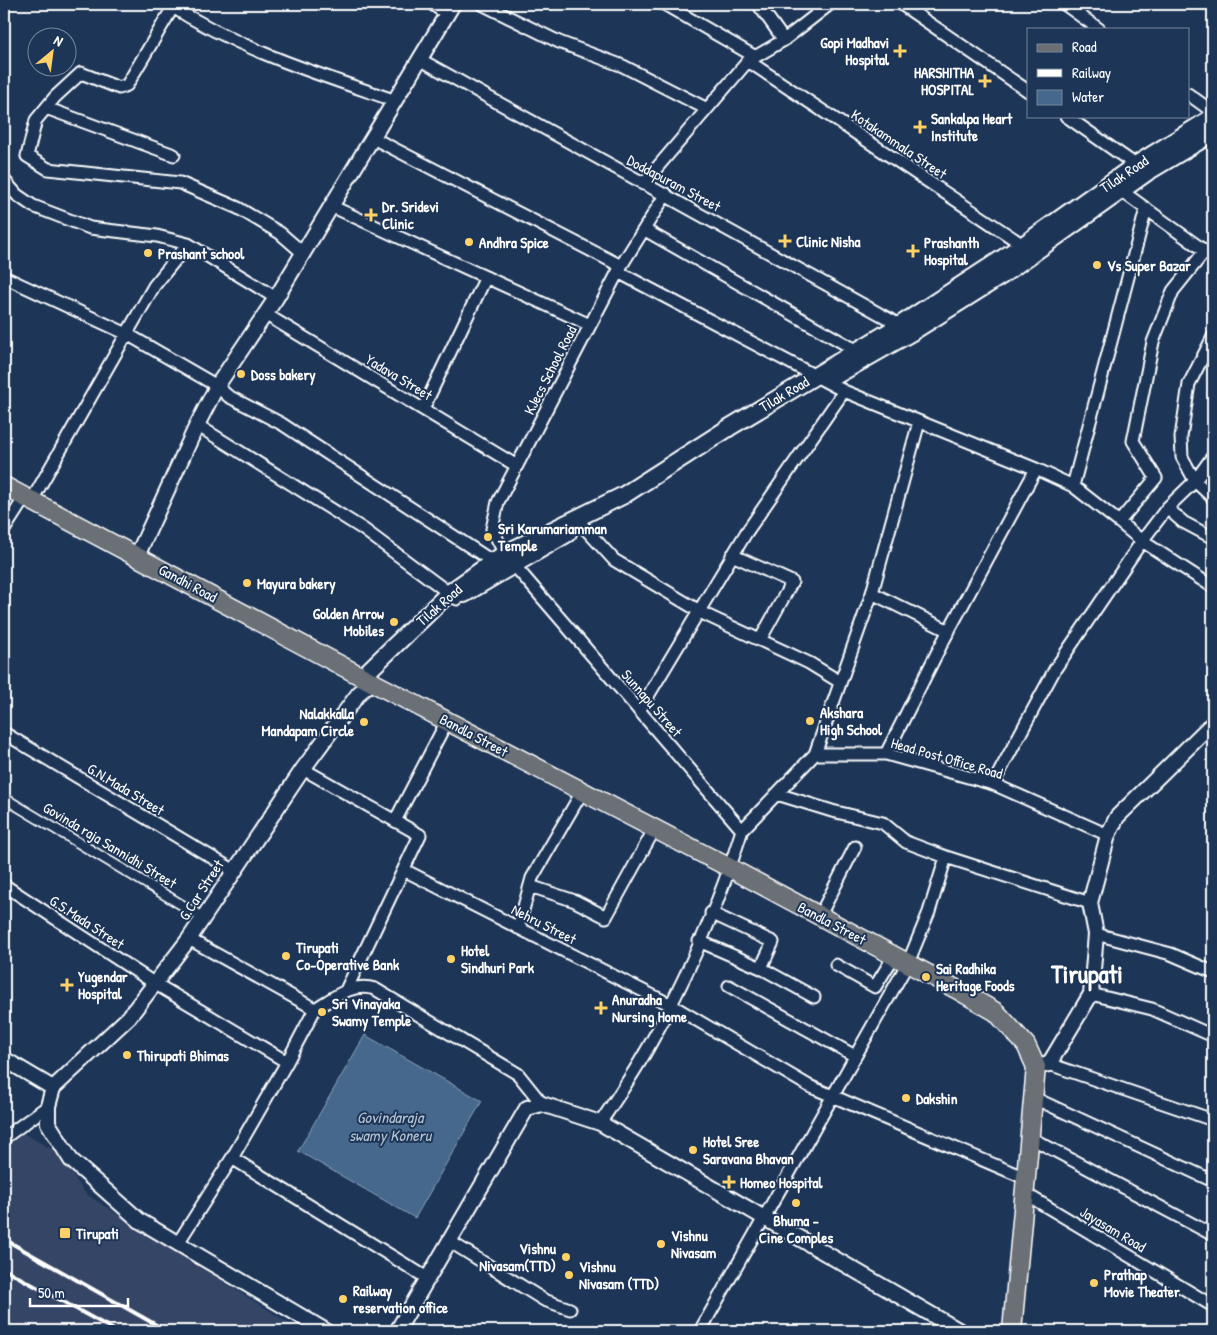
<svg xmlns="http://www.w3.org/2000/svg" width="1217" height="1335" font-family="'Patrick Hand',sans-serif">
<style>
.built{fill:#344466}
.water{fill:#45688c;stroke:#8fa4ba}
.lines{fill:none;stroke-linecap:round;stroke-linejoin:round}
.pedestrian-casing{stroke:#fff;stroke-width:12}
.minor-casing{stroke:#fff;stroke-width:15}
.tertiary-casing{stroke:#fff;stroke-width:18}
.secondary-casing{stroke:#fff;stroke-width:20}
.primary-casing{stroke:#fff;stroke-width:21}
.pedestrian{stroke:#1d3557;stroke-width:9}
.minor{stroke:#1d3557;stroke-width:11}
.tertiary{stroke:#1d3557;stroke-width:14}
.secondary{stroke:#1d3557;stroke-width:16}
.primary{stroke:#6b6f75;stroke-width:18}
.rail{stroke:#fff;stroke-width:4}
.poi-dot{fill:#ffd166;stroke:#1d3557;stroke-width:2}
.labels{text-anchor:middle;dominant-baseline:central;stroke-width:4;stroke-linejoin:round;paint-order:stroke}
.poi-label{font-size:15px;font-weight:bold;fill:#fff;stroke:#1d3557;text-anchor:start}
.street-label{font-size:15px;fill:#fff;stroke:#1d3557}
.water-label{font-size:16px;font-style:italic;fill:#b5c3d1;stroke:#1d3557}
.town-label{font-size:25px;font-weight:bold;fill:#fff;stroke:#1d3557}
</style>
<rect width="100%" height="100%" fill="#1d3557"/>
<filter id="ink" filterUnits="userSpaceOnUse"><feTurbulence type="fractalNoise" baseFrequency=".02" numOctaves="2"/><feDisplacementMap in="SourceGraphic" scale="10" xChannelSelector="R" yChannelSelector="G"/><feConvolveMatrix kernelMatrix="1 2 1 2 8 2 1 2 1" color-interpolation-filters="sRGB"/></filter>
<g filter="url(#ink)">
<path class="built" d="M14 1128 57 1152 86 1194 301 1331H4V1136Z"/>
<path class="water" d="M365 1035 482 1101 415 1218 298 1151Z"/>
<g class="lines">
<g class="pedestrian-casing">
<path id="pedestrian" d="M4 798 202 917"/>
</g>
<g class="minor-casing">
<path id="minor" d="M168 4C240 50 315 73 396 101
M432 4 447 14
M482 4 559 42 623 66 707 109
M664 4 754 56
M758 4 784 40
M901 4 1028 91
M1064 4 1099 29
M173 7 127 85 119 88 81 73 55 97 36 120 27 156 48 169 180 183 238 208 280 233 303 253
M421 60 905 328
M748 61 1029 249
M1188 94 1213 112
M46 108 174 155
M1066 116 1140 168
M373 138 621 266
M4 180 17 195 33 206 90 228 157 236 188 244 276 298
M643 184 748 61 784 40 830 4
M1116 187 1213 257
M331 206 590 325
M645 230 861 353
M618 272 844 391 1036 469 940 647 886 754
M4 277 127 334 217 386 228 396 282 424 498 565
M265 314 517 466
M1213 337 1189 384 1181 437 1182 457 1195 481 1213 498
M423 409 486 277
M197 425 363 529 457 599
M1036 469 1073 486 1119 522 1156 478 1133 441 1153 342 1173 291 1205 251
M1073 486 1146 209
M32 500 154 286 188 244
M1167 508 1183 522 1213 538
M1119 522 1142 541 1213 587
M582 525 614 560 706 615 809 663 840 682
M4 530 25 497
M732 555 792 582 760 640
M508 560 492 529 498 502 621 266 666 194
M514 565 742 830C719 904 687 978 649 1046 634 1073 617 1098 600 1123
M872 593 949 631
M639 711 746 533 844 391
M4 733 233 870
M815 754 872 593 919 422
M303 769 420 835 346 990
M993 784 1055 669 1142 541 1167 508 1195 481 1213 456
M395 821 447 721
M742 830 815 754H886L993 784 1108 835
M946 857 1090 903
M404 870 671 1005 809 1086 1025 1178
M4 885 154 983 287 1062
M530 886 575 901 606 917 654 830
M711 913 773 942 761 968 814 997
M819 917 855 847
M518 928 532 878 582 792
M1096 934 1171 954 1213 972
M189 939 315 1009C335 997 352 982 375 989L518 1074 542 1104
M699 941 761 968
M836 965 875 987 894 956
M729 986 855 1056
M1091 994 1152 1009 1213 1036
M315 1009 287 1062 232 1158 427 1278
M1049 1064 1213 1120
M1032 1097 1213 1181
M1029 1137 1213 1235
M4 1138 48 1106
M1024 1193 1213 1306
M449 1241 544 1300 570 1309
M178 1243 232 1158
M700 1331 908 963 929 912 946 857 906 842 883 823 832 811 777 794"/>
</g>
<g class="tertiary-casing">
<path id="tertiary" d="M137 556 197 425 217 386 276 298 453 4
M4 1059 53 1088
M1036 1067 1049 1064 1091 994 1096 934 1090 903 1108 835 1117 817 1213 723
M53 1088 129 1017 189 939 303 769 359 693 372 682
M53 1088 48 1106V1123L71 1160 140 1221 326 1331
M397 1331 527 1108 542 1104 600 1123 960 1331"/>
</g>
<g class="secondary-casing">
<path id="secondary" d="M835 376 912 332 1001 276 1146 173 1213 133
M464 594 568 533
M362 677 449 593 504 554 624 495 730 427 900 325 1023 245 1137 164 1213 117"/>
</g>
<g class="primary-casing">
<path id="primary" d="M4 486 372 682 730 868 956 989 996 1012 1026 1045 1036 1067 1012 1331"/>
</g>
<use href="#pedestrian" class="pedestrian"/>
<use href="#minor" class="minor"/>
<use href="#tertiary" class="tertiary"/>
<use href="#secondary" class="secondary"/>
<use href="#primary" class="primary"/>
<path class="rail" d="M4 1239 167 1331
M4 1269 116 1331"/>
</g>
</g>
<g class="poi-dot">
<path d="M897.5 43.5h5v5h5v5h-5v5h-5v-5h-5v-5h5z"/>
<path d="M982.5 73.5h5v5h5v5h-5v5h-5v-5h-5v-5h5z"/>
<path d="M917.5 119.5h5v5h5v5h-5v5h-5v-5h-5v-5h5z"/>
<path d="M368.5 207.5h5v5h5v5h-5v5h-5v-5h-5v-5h5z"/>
<path d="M782.5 233.5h5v5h5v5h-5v5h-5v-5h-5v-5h5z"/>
<circle cx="469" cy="242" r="5"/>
<path d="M910.5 243.5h5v5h5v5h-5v5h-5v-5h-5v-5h5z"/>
<circle cx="148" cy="253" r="5"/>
<circle cx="1097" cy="265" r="5"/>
<circle cx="241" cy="374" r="5"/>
<circle cx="488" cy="537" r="5"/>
<circle cx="247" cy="583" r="5"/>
<circle cx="394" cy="622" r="5"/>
<circle cx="810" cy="721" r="5"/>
<circle cx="364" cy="722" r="5"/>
<circle cx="286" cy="956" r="5"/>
<circle cx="451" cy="959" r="5"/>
<circle cx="926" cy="977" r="5"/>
<path d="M64.5 977.5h5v5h5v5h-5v5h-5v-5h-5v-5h5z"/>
<path d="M598.5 1000.5h5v5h5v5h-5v5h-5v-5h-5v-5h5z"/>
<circle cx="322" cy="1012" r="5"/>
<circle cx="127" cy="1055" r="5"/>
<circle cx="906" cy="1098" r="5"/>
<circle cx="693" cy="1150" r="5"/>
<path d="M726.5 1174.5h5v5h5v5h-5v5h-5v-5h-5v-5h5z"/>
<circle cx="796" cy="1203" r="5"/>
<rect x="59" y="1227" width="12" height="12" rx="2.5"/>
<circle cx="661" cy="1244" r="5"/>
<circle cx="566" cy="1257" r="5"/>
<circle cx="569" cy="1275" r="5"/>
<circle cx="1094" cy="1283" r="5"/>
<circle cx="343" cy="1299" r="5"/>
</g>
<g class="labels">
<g class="poi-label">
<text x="889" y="42" text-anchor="end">Gopi Madhavi<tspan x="889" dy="17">Hospital</tspan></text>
<text x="974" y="72" text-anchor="end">HARSHITHA<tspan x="974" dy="17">HOSPITAL</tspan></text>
<text x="931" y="118">Sankalpa Heart<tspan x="931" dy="17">Institute</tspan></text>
<text x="382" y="206">Dr. Sridevi<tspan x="382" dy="17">Clinic</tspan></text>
<text x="796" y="241">Clinic Nisha</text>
<text x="479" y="242">Andhra Spice</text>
<text x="924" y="242">Prashanth<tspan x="924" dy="17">Hospital</tspan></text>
<text x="158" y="253">Prashant school</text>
<text x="1107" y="265">Vs Super Bazar</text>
<text x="251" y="374">Doss bakery</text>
<text x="498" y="528">Sri Karumariamman<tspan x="498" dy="17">Temple</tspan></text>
<text x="257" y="583">Mayura bakery</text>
<text x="384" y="613" text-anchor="end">Golden Arrow<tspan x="384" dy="17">Mobiles</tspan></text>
<text x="820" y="712">Akshara<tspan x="820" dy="17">High School</tspan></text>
<text x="354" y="713" text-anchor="end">Nalakkalla<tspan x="354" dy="17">Mandapam Circle</tspan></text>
<text x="296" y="947">Tirupati<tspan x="296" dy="17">Co-Operative Bank</tspan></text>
<text x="461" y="950">Hotel<tspan x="461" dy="17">Sindhuri Park</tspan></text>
<text x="936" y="968">Sai Radhika<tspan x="936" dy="17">Heritage Foods</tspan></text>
<text x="78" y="976">Yugendar<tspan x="78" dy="17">Hospital</tspan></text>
<text x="612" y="999">Anuradha<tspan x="612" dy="17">Nursing Home</tspan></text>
<text x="332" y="1003">Sri Vinayaka<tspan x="332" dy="17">Swamy Temple</tspan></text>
<text x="137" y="1055">Thirupati Bhimas</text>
<text x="916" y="1098">Dakshin</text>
<text x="703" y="1141">Hotel Sree<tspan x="703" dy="17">Saravana Bhavan</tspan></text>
<text x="740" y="1182">Homeo Hospital</text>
<text x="796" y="1220" text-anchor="middle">Bhuma -<tspan x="796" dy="17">Cine Comples</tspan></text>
<text x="76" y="1233">Tirupati</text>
<text x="671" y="1235">Vishnu<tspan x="671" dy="17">Nivasam</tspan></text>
<text x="556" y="1248" text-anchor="end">Vishnu<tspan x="556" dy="17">Nivasam(TTD)</tspan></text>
<text x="579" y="1266">Vishnu<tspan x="579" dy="17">Nivasam (TTD)</tspan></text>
<text x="1104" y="1274">Prathap<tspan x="1104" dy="17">Movie Theater</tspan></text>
<text x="353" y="1290">Railway<tspan x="353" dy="17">reservation office</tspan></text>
</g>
<g class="street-label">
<text transform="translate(899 144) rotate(34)">Kotakammala Street</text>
<text transform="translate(1124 174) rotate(-34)">Tilak Road</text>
<text transform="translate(674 183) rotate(28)">Doddapuram Street</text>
<text transform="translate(550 370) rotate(-63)">KJecs School Road</text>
<text transform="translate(399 377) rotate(31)">Yadava Street</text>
<text transform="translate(784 394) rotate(-31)">Tilak Road</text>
<text transform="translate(188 583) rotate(28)">Gandhi Road</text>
<text transform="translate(439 605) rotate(-41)">Tilak Road</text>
<text transform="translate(652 703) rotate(49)">Sunnapu Street</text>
<text transform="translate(474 735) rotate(28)">Bandla Street</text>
<text transform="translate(947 758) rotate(16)">Head Post Office Road</text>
<text transform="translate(126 789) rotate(31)">G.N.Mada Street</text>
<text transform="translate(110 845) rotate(31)">Govinda raja Sannidhi Street</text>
<text transform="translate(201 890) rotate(-57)">G.Car Street</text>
<text transform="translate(87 922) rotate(33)">G.S.Mada Street</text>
<text transform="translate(832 923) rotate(28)">Bandla Street</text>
<text transform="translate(544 924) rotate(27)">Nehru Street</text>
<text transform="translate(1113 1229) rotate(31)">Jayasam Road</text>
</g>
<g class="water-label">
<text x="390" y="1117">Govindaraja<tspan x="390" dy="18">swamy Koneru</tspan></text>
</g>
<g class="town-label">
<text x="1087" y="974">Tirupati</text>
</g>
</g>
<rect width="1217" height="1335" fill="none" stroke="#1d3557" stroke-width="20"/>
<rect x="10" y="10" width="1197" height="1315" fill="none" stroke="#fff" stroke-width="2" filter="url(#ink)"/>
<rect x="1027" y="28" width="162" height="90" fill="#1d3557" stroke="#77869a"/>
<rect x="1037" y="44" width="25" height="8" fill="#6b6f75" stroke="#77869a"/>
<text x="1072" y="52" font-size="15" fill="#ffffff">Road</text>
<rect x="1037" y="69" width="25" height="8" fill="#ffffff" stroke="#77869a"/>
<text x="1072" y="78" font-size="15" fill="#ffffff">Railway</text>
<rect x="1037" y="90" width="25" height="15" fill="#45688c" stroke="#77869a"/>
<text x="1072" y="102" font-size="15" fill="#ffffff">Water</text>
<g transform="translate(52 52) rotate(29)"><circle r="24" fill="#1d3557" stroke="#77869a"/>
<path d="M0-4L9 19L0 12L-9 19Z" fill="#ffd166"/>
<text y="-8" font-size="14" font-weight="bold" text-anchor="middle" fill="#ffffff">N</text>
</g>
<path d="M30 1298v8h98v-8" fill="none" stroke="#ffffff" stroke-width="2.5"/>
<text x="38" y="1298" font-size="15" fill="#ffffff" stroke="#1d3557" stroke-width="4" paint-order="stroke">50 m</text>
</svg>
